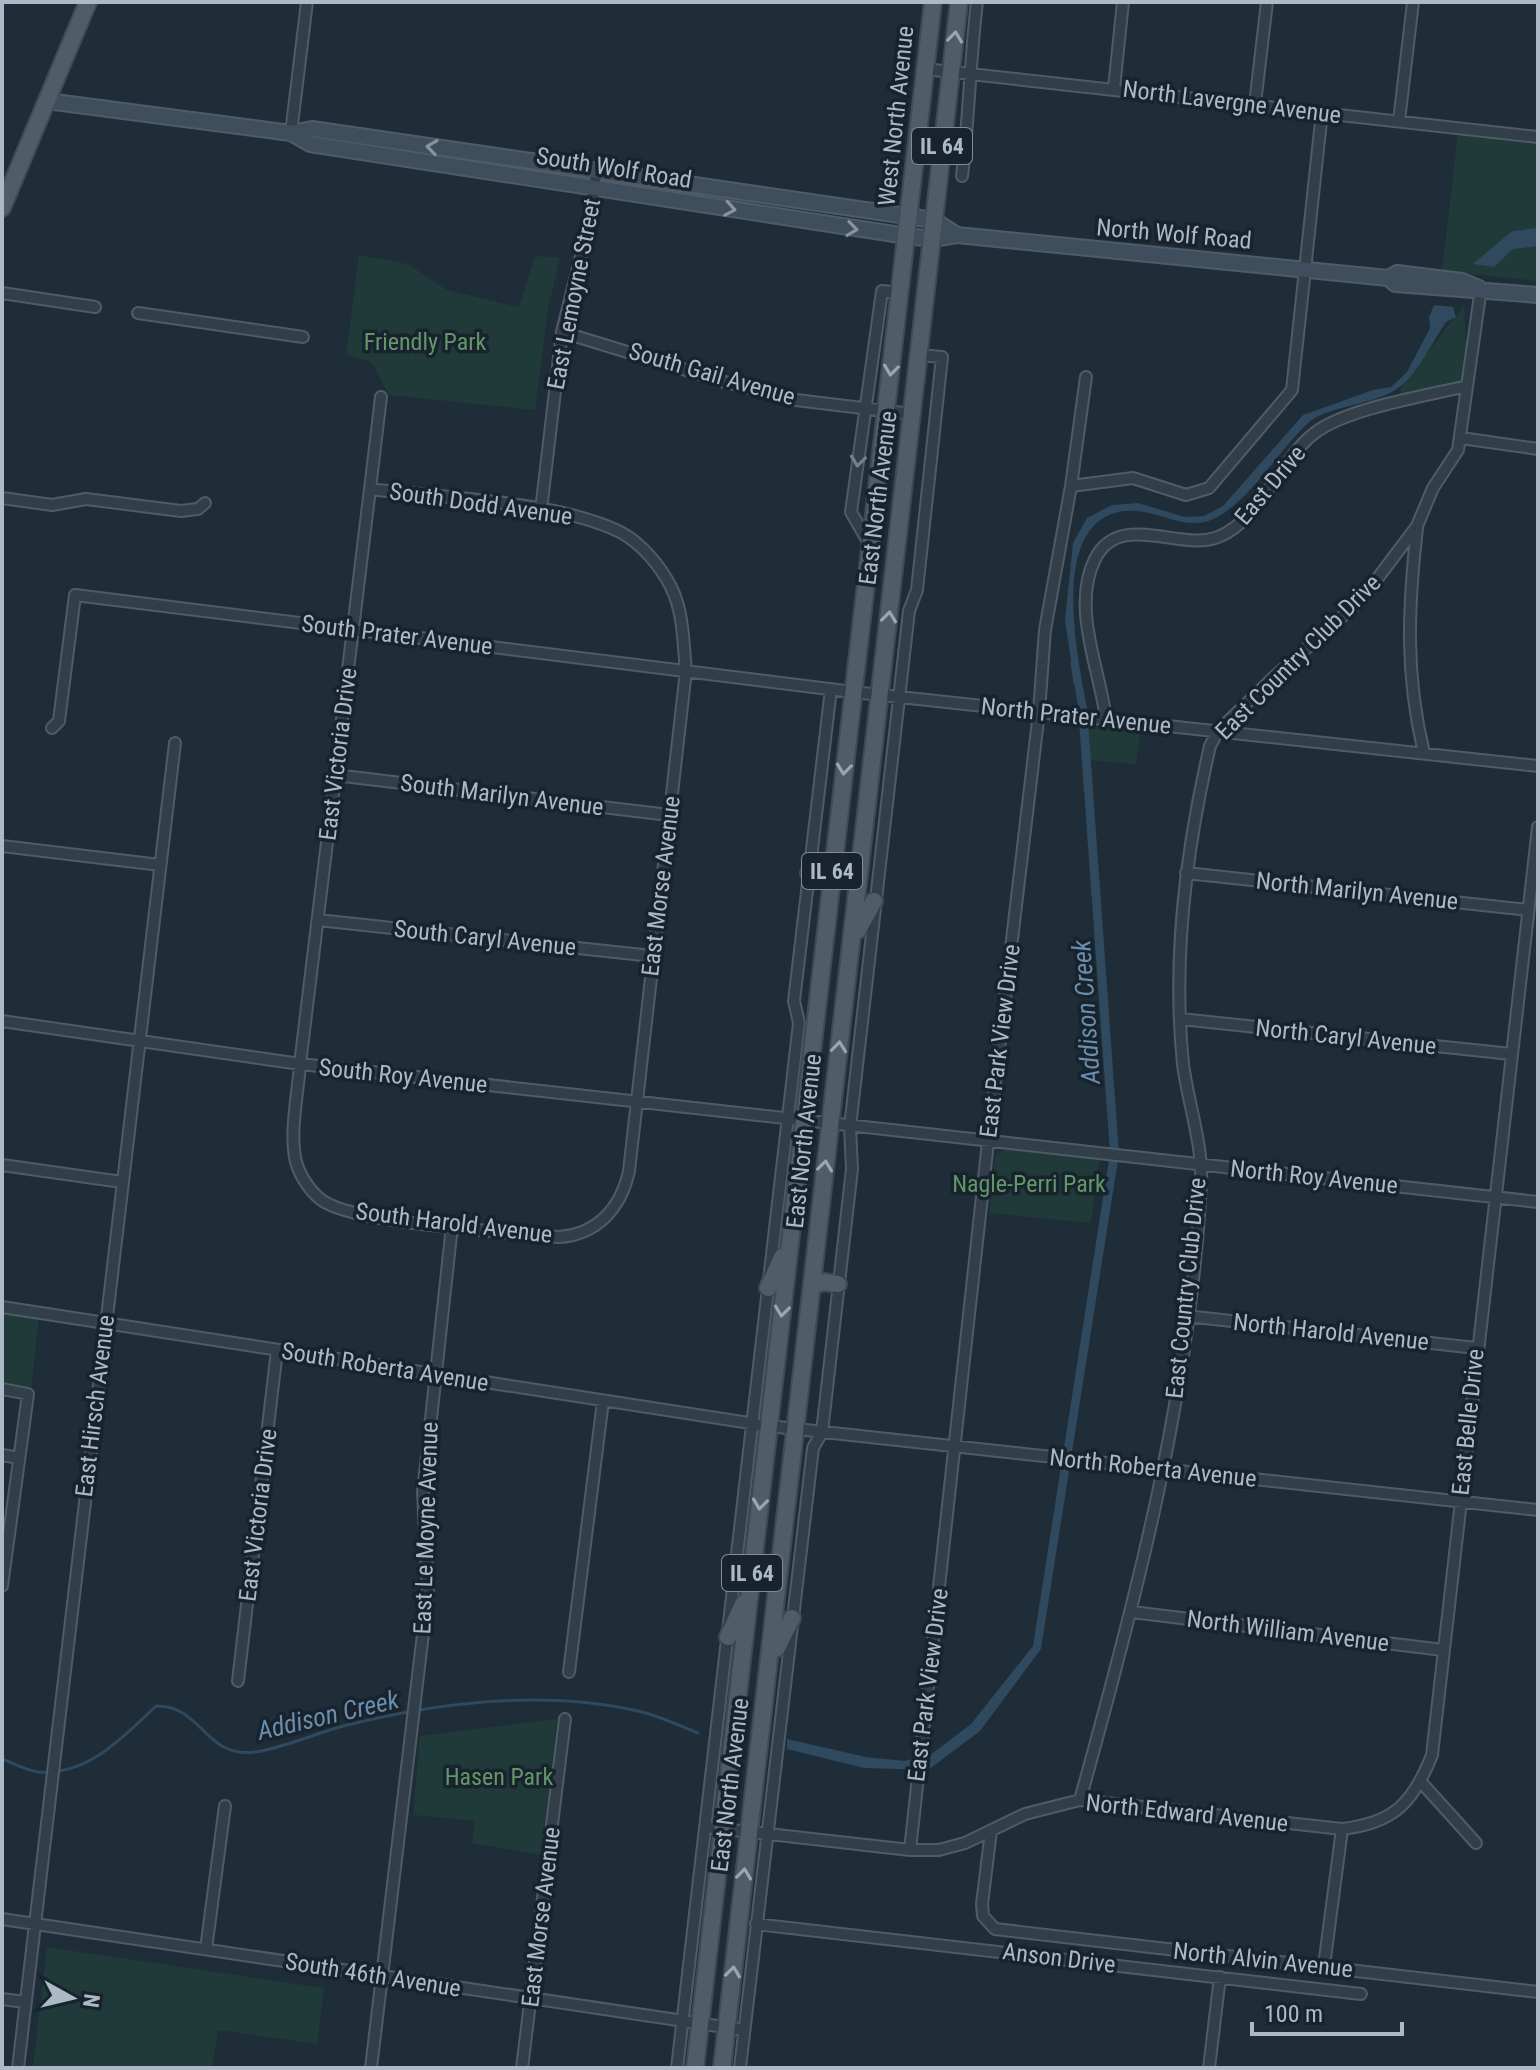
<svg xmlns="http://www.w3.org/2000/svg" width="1540" height="2070" font-family="'Roboto Condensed',sans-serif">
<style>
.green{fill:#203939}
.water{fill:#2f495f}
.lines{fill:none;stroke-linecap:round;stroke-linejoin:round}
.stream{stroke:#2f495f;stroke-width:3}
.street-casing{stroke:#4f5c67;stroke-width:14}
.secondary-casing{stroke:#4f5c67;stroke-width:18}
.primary-casing{stroke:#3e4a55;stroke-width:20}
.street{stroke:#323e48;stroke-width:10}
.secondary{stroke:#3f4e5c;stroke-width:14}
.primary{stroke:#4f5d69;stroke-width:16}
.oneway{stroke:#99a7b3}
.oneway2{stroke:#8694a1}
.oneway3{stroke:#75828d}
.labels{text-anchor:middle;dominant-baseline:central;stroke-width:7;stroke-linejoin:round;paint-order:stroke}
.shield{fill:#18232d;stroke:#808c98;stroke-width:2}
.shield-label{font-size:22px;font-weight:bold;fill:#acb9c6}
.street-label{font-size:24px;fill:#acb9c6;stroke:#18232d}
.park-label{font-size:24px;fill:#629767;stroke:#18232d}
.water-label{font-size:26px;font-style:italic;fill:#6a8eac;stroke:#18232d}
</style>
<rect width="100%" height="100%" fill="#1e2d38"/>
<path class="green" d="M1458 131 1538 142V281L1442 271Z
M359 255 408 264 447 290 519 307 535 256 560 258 548 309 535 410 389 395 371 362 346 355Z
M1464 305 1466 347 1462 380 1402 397 1400 389Z
M1093 726 1141 730 1136 764 1088 760V728Z
M1004 1149 1100 1160 1091 1223 989 1213 995 1157Z
M2 1312 39 1317 31 1391 2 1386Z
M557 1719 541 1855 472 1843 475 1821 413 1815 420 1736Z
M47 1947 324 1988 317 2044 218 2030 212 2068 33 2066Z"/>
<path class="water" d="M1538 228V246L1513 249 1494 267 1473 264 1512 231Z
M1434 305 1453 307 1456 317 1446 322C1433 341 1419 371 1401 386 1377 406 1327 404 1306 425 1278 452 1248 503 1213 519 1188 531 1162 513 1137 511 1046 505 1076 653 1087 707L1119 1154 1041 1649 980 1731 928 1770 864 1768 787 1749V1739L866 1757 905 1761 933 1753 971 1724 1033 1646 1110 1153 1078 707 1065 620 1073 543 1087 518 1112 505 1138 503 1185 517 1204 516 1223 506 1303 415 1373 390 1391 387 1407 372 1430 328 1429 317Z"/>
<g class="lines">
<path class="stream" d="M1072 663 1075 683
M2 1759C13 1763 27 1771 38 1772 88 1776 123 1737 156 1706 202 1705 205 1759 255 1752 284 1748 314 1734 343 1726 439 1702 549 1689 646 1713 663 1718 681 1726 698 1733"/>
<g class="street-casing">
<path id="street" d="M925 69 1538 137
M1114 88 1123 2
M1255 104 1267 2
M1399 121 1413 2
M291 133 307 2
M962 176C969 118 970 60 977 2
M2 293 95 307
M138 313 303 337
M562 332 725 382 796 400 912 414
M1461 438 1538 449
M1071 486 1133 478 1186 495 1209 488 1292 390 1322 112
M370 489C441 498 561 501 622 533 642 544 661 567 671 587 684 613 683 643 686 671L629 1171C621 1208 597 1235 558 1237 510 1232 356 1224 323 1201 311 1193 300 1176 296 1162 289 1132 298 1095 300 1064L370 489 381 397
M2 498 52 505 86 499 181 511 198 509 205 503
M541 510 562 332 590 220 596 173
M1417 528C1408 609 1405 674 1424 753
M870 545 851 512 882 291 900 293
M1106 719C1100 670 1071 607 1095 559 1119 510 1180 552 1218 537 1260 521 1280 458 1316 432 1349 408 1426 396 1467 386
M52 728 59 721 75 595 853 692 1538 766
M335 775 669 815
M2 846 160 865
M1186 873 1528 910
M318 920 652 956
M1181 1019 1511 1054
M2 1021 300 1064 1538 1202
M2 1165 122 1182
M2 1307 769 1426 1538 1510
M1186 1316 1476 1348
M2 1389 28 1394 2 1586
M2 1455 19 1458
M1132 1612 1443 1650
M569 1672 603 1401
M238 1681 277 1350
M1421 1782 1476 1843
M1080 1800C1136 1599 1190 1394 1201 1184 1203 1144 1188 1103 1183 1064 1172 957 1186 850 1210 746L1218 731 1274 677 1362 599 1417 526 1433 488 1458 450 1481 288
M706 1827 910 1850H939L965 1843 1025 1814 1080 1800 1342 1829
M991 1831 982 1904 983 1916 995 1929 1538 1992
M910 1850 988 1142 1039 712 1045 630 1071 486 1086 377
M2 1919 744 2030
M756 1924 1361 1994
M206 1949 225 1806
M1324 1966 1342 1829C1394 1823 1413 1803 1432 1755L1538 827
M2 1999 25 2002
M18 2068 175 743
M371 2068 428 1592 423 1492 452 1226
M522 2068 565 1719
M677 2068 799 1023 794 1001 831 689
M740 2068 811 1465 813 1448 822 1432 852 1169 850 1127 909 611 917 590 942 357 919 355
M1209 2068 1220 1977"/>
</g>
<g class="secondary-casing">
<path id="secondary" d="M47 101 291 133 312 129 934 220 957 235
M291 133 310 144 907 236 932 239 957 235 1388 278 1397 273 1462 281 1479 288
M1388 278 1395 284 1538 295"/>
</g>
<g class="primary-casing">
<path id="primary" d="M2 208 88 2
M809 873 832 876
M858 930 874 901
M812 1286 823 1282 838 1284
M768 1288 782 1257
M728 1637 743 1604
M777 1648 792 1618
M695 2068 933 2
M722 2068 959 2"/>
</g>
<use href="#street" class="street"/>
<use href="#secondary" class="secondary"/>
<use href="#primary" class="primary"/>
</g>
<defs><path id="oneway-chevron" d="M-2-3.5L2.5 0L-2 3.5" fill="none" stroke-width="1.6" stroke-linecap="round" stroke-linejoin="round" transform="scale(2)"/></defs>
<g class="oneway">
<use href="#oneway-chevron" transform="translate(955 37) rotate(-83)"/>
<use href="#oneway-chevron" transform="translate(891 370) rotate(97)"/>
<use href="#oneway-chevron" transform="translate(889 617) rotate(-83)"/>
<use href="#oneway-chevron" transform="translate(844 769) rotate(97)"/>
<use href="#oneway-chevron" transform="translate(839 1047) rotate(-84)"/>
<use href="#oneway-chevron" transform="translate(825 1166) rotate(-83)"/>
<use href="#oneway-chevron" transform="translate(782 1311) rotate(97)"/>
<use href="#oneway-chevron" transform="translate(760 1504) rotate(97)"/>
<use href="#oneway-chevron" transform="translate(744 1874) rotate(-83)"/>
<use href="#oneway-chevron" transform="translate(733 1972) rotate(-83)"/>
</g>
<g class="oneway2">
<use href="#oneway-chevron" transform="translate(432 147) rotate(-172)"/>
<use href="#oneway-chevron" transform="translate(730 209) rotate(10)"/>
<use href="#oneway-chevron" transform="translate(852 229) rotate(8)"/>
</g>
<use class="oneway3" href="#oneway-chevron" transform="translate(858 461) rotate(97)"/>
<g class="labels">
<g class="shield">
<rect x="912" y="128" width="60" height="36" rx="6"/>
<rect x="802" y="853" width="60" height="36" rx="6"/>
<rect x="722" y="1555" width="60" height="36" rx="6"/>
</g>
<g class="shield-label">
<text x="942" y="146">IL 64</text>
<text x="832" y="871">IL 64</text>
<text x="752" y="1573">IL 64</text>
</g>
<g class="street-label">
<text transform="translate(1232 102) rotate(7)">North Lavergne Avenue</text>
<text transform="translate(896 116) rotate(-84)">West North Avenue</text>
<text transform="translate(614 168) rotate(9)">South Wolf Road</text>
<text transform="translate(1174 234) rotate(5)">North Wolf Road</text>
<text transform="translate(574 294) rotate(-79)">East Lemoyne Street</text>
<text transform="translate(712 374) rotate(16)">South Gail Avenue</text>
<text transform="translate(1270 485) rotate(-50)">East Drive</text>
<text transform="translate(878 498) rotate(-83)">East North Avenue</text>
<text transform="translate(481 504) rotate(8)">South Dodd Avenue</text>
<text transform="translate(397 635) rotate(7)">South Prater Avenue</text>
<text transform="translate(1298 657) rotate(-45)">East Country Club Drive</text>
<text transform="translate(1076 716) rotate(6)">North Prater Avenue</text>
<text transform="translate(338 754) rotate(-83)">East Victoria Drive</text>
<text transform="translate(502 795) rotate(7)">South Marilyn Avenue</text>
<text transform="translate(661 886) rotate(-83)">East Morse Avenue</text>
<text transform="translate(1357 891) rotate(6)">North Marilyn Avenue</text>
<text transform="translate(485 938) rotate(6)">South Caryl Avenue</text>
<text transform="translate(1346 1037) rotate(6)">North Caryl Avenue</text>
<text transform="translate(1000 1041) rotate(-83)">East Park View Drive</text>
<text transform="translate(403 1076) rotate(6)">South Roy Avenue</text>
<text transform="translate(804 1141) rotate(-84)">East North Avenue</text>
<text transform="translate(1314 1177) rotate(6)">North Roy Avenue</text>
<text transform="translate(454 1223) rotate(7)">South Harold Avenue</text>
<text transform="translate(1186 1288) rotate(-84)">East Country Club Drive</text>
<text transform="translate(1331 1332) rotate(6)">North Harold Avenue</text>
<text transform="translate(385 1367) rotate(9)">South Roberta Avenue</text>
<text transform="translate(95 1406) rotate(-83)">East Hirsch Avenue</text>
<text transform="translate(1468 1422) rotate(-84)">East Belle Drive</text>
<text transform="translate(1153 1468) rotate(6)">North Roberta Avenue</text>
<text transform="translate(258 1515) rotate(-83)">East Victoria Drive</text>
<text transform="translate(426 1528) rotate(-88)">East Le Moyne Avenue</text>
<text transform="translate(1288 1631) rotate(7)">North William Avenue</text>
<text transform="translate(928 1685) rotate(-83)">East Park View Drive</text>
<text transform="translate(730 1785) rotate(-83)">East North Avenue</text>
<text transform="translate(1187 1813) rotate(6)">North Edward Avenue</text>
<text transform="translate(541 1917) rotate(-83)">East Morse Avenue</text>
<text transform="translate(1059 1958) rotate(7)">Anson Drive</text>
<text transform="translate(1263 1960) rotate(6)">North Alvin Avenue</text>
<text transform="translate(373 1975) rotate(9)">South 46th Avenue</text>
</g>
<g class="park-label">
<text x="425" y="342">Friendly Park</text>
<text x="1029" y="1184">Nagle-Perri Park</text>
<text x="499" y="1777">Hasen Park</text>
</g>
<g class="water-label">
<text transform="translate(1086 1012) rotate(-94)">Addison Creek</text>
<text transform="translate(328 1715) rotate(-13)">Addison Creek</text>
</g>
</g>
<rect width="1540" height="2070" fill="none" stroke="#acb9c6" stroke-width="8"/>
<g transform="translate(72 1998) rotate(98)" stroke="#18232d" stroke-width="6" paint-order="stroke">
<path d="M0-6L14 30L0 20L-14 30Z" fill="#acb9c6"/>
<text y="-12" font-size="22" font-weight="bold" text-anchor="middle" fill="#acb9c6">N</text>
</g>
<path d="M1252 2022v12h150v-12" fill="none" stroke="#acb9c6" stroke-width="4"/>
<text x="1264" y="2022" font-size="24" fill="#acb9c6" stroke="#18232d" stroke-width="6" paint-order="stroke">100 m</text>
</svg>
